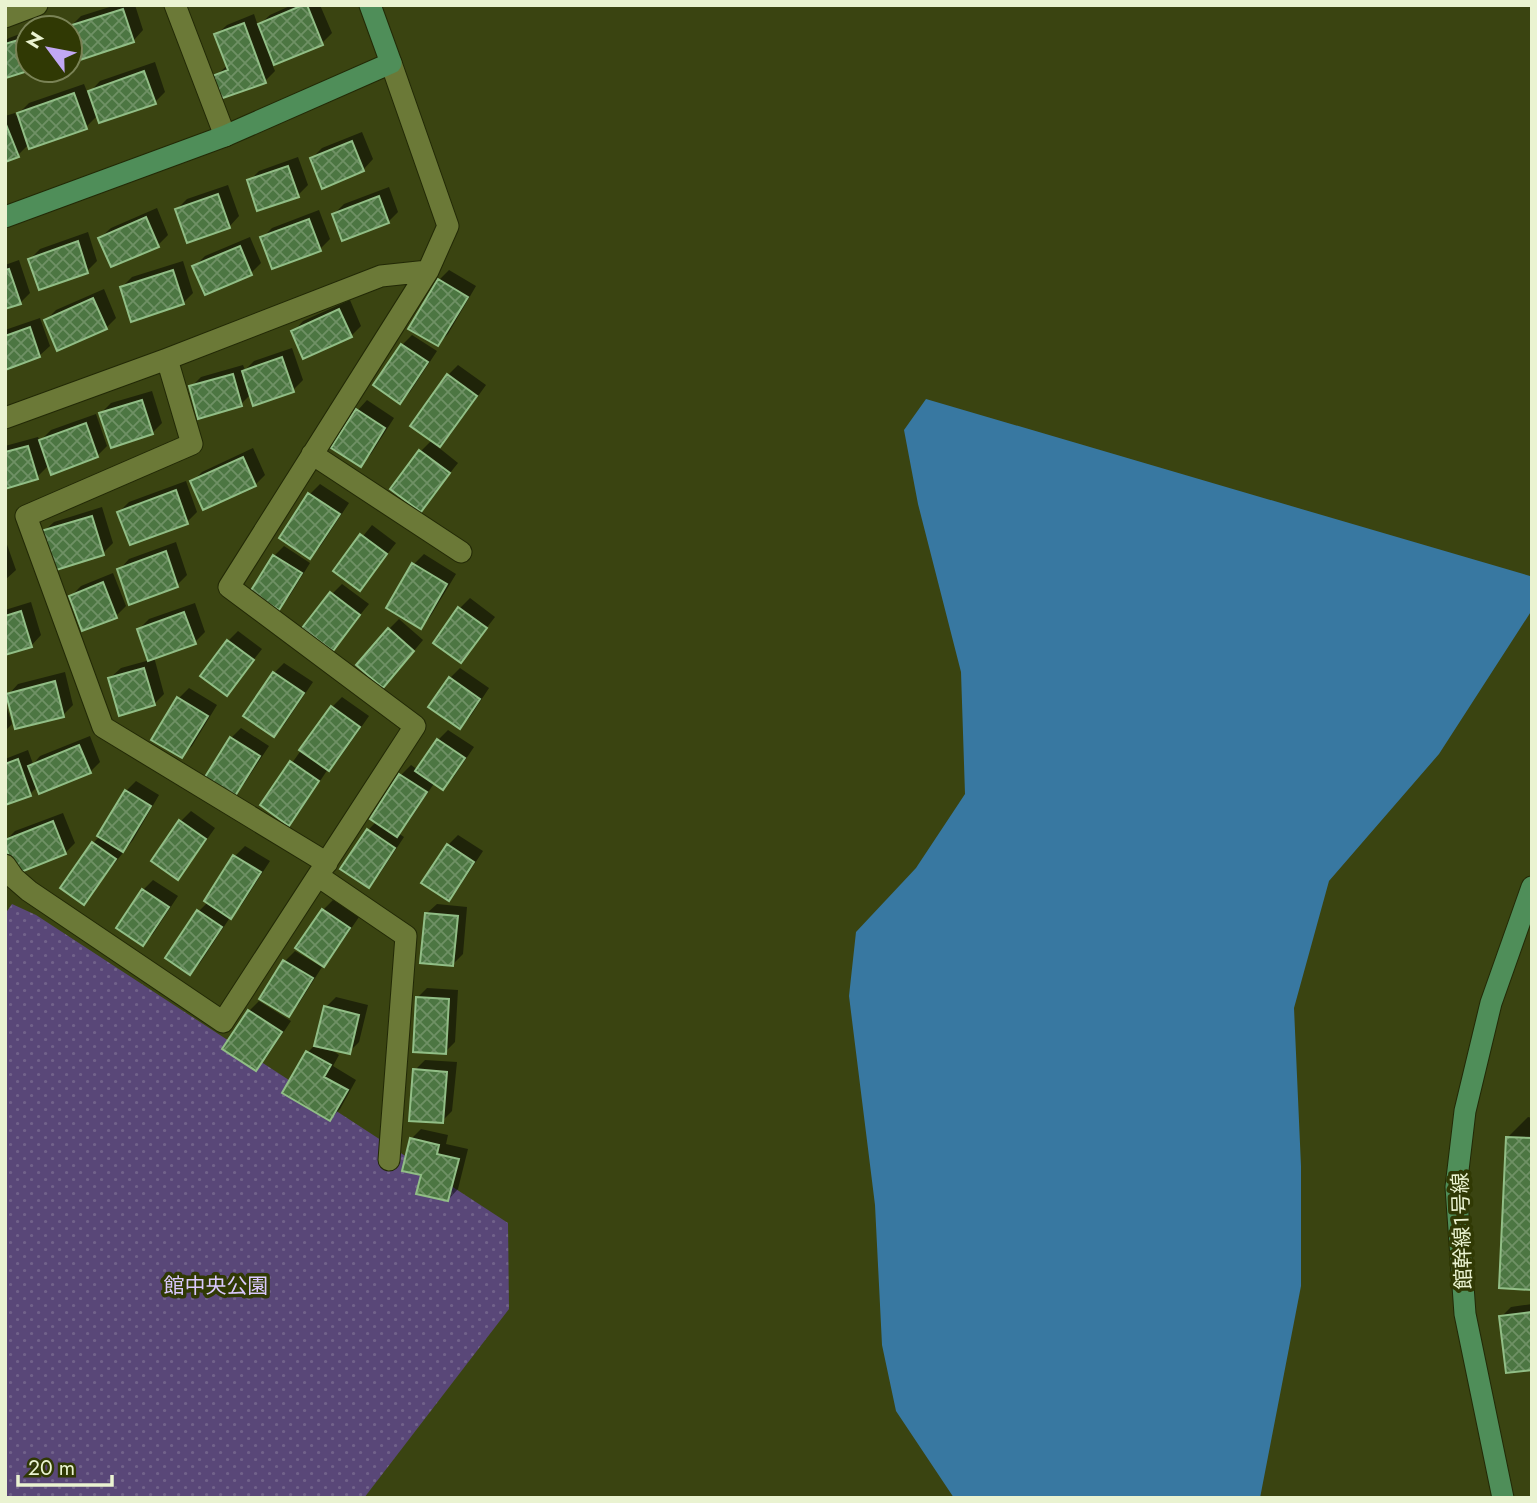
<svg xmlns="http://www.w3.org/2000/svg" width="1537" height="1503" font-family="Jost,'Noto Sans JP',sans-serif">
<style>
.park{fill:url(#park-dots)}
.water{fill:#3878a1}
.shadow{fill:#0007}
.building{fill:url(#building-cross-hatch);stroke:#91be86;stroke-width:2}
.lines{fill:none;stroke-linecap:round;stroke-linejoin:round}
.street-casing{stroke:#222906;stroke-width:23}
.secondary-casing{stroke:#222906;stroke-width:23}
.street{stroke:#6b7937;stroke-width:21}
.secondary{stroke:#4f8e59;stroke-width:21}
.labels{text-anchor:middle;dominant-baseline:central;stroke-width:7;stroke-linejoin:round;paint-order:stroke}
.street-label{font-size:21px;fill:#eaf3d1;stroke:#303904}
.park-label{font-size:21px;fill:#dac9fd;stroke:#303904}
</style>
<defs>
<pattern id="park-dots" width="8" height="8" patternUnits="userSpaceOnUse" patternTransform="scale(1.75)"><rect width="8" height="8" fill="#594778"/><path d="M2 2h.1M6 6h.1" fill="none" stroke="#71628a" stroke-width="1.8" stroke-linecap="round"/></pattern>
<pattern id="building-cross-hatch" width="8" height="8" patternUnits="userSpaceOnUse" patternTransform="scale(1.75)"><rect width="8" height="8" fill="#4c7642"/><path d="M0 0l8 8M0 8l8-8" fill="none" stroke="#6f9165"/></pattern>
</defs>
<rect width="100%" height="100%" fill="#3a4411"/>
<path class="park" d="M12 904 36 915 508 1223 509 1309 364 1498H5V914Z"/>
<path class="water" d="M926 399 1530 576 1532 610 1439 754 1329 881 1294 1008 1301 1166V1286L1260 1498H954L896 1411 882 1345 875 1205 849 996 856 932 916 868 965 794 961 672 918 504 904 430Z"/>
<path class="shadow" d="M116 5H135L143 30 133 41 71 26 81 16Z
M292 5H320L332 33 322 43 272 64 275 71 265 81 214 77 228 65 216 35 227 25 254 14 258 26 270 15Z
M55 23 57 28H39Z
M28 31V69L7 76 5 41 9 38Z
M155 62 165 92 155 102 98 115 86 127 29 144 18 155 5 160V116L15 113 16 116 29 103 84 84 88 94 100 81Z
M362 132 373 159 363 170 312 158 322 148Z
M298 157 308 185 298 195 249 181 259 171Z
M228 185 239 216 229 227 177 209 187 199Z
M389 187 398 212 388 222 334 214 344 204Z
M157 208 168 235 158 245 100 238 111 228Z
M319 210 330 239 320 249 262 238 272 228Z
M88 232 97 261 87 271 30 259 40 249Z
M250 237 261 263 251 273 195 266 205 256Z
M19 260 30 293 20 303 5 308V265Z
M183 261 193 293 183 303 122 287 132 277Z
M449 270 476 286 448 334 438 344 439 280Z
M104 289 116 318 106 328 46 320 56 310Z
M350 300 361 326 351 336 293 332 303 321Z
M40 318 50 346 39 356 5 368V330Z
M412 335 437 351 410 392 400 402 402 345Z
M292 348 303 380 293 390 251 394 241 404 191 387 201 377 243 365 245 370 254 361Z
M458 365 486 385 450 435 438 447 458 463 421 509 420 452 433 439 448 375Z
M152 391 162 423 152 433 101 413 111 403Z
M367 400 394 418 371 454 361 464 357 411Z
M96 414 107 446 97 456 49 465 37 477 5 487V446L38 437 40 441 51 430Z
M253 448 265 475 255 485 192 482 202 472Z
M186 481 197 512 187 522 119 512 129 502Z
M320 484 349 503 320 547 310 557V494Z
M102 507 113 543 103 553 43 532 54 522Z
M372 525 396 543 360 589 335 571Z
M5 539 16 570 5 580Z
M176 542 187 575 177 585 119 570 129 559Z
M284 546 310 563 289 597 279 608 274 556Z
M424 554 456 574 430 617 420 627 414 564Z
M113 573 126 606 116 616 71 596 81 586Z
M342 584 369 604 332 649V594Z
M470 598 495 617 461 661 460 608Z
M31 602 41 635 31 646 5 654V610Z
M195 603 205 632 195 642 154 657 164 694 154 704 110 678 121 668 150 660 139 629 149 619Z
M399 619 423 640 393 676 389 629Z
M238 631 262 649 227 694 228 641Z
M284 663 313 682 284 725 274 735 245 716 274 673Z
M460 668 489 688 470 717 460 727 430 706 450 678Z
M65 672 73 705 63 715 8 695 18 684Z
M189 688 217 705 192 746 182 756 179 698Z
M342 697 369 716 339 759 326 772 299 813 289 823 262 805 332 707Z
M5 702 12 724 5 731Z
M241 728 269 746 244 784 234 794 231 738Z
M448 730 474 747 453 778 443 788 435 782 407 824 398 833 404 837 379 875 368 885V830L377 821 401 775 411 765 418 770 438 740Z
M90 736 100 762 90 772 38 786 30 794 5 803V759L28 750 33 764 40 756Z
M136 781 159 795 133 840 84 902 93 843 100 836 126 791Z
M191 811 215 828 187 867 177 877 181 821Z
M63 813 75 843 65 853 5 841 15 831Z
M458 835 483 851 458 889 448 899V845Z
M245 846 270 861 241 906 231 916 200 963 190 973 199 911 208 902 206 901 235 856Z
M153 880 178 896 153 934 143 944V890Z
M333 900 359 917 333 955 323 965V910Z
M437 904 467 907 463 954 453 964 426 914Z
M295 951 322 967 298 1005 288 1015 262 998 285 961Z
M427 988 458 990 455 1042 445 1052 417 998Z
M336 997 368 1005 359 1042 349 1052 329 1048 339 1055 333 1066 356 1080 340 1109 330 1119 308 1052 317 1043 326 1007Z
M259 1001 291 1021 266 1058 256 1068 225 1048 249 1011Z
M425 1060 457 1062 452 1111 442 1121 415 1070Z
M1528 1117 1532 1118V1288L1507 1138Z
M421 1129 448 1135 446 1144 468 1149 458 1189 448 1200 423 1174 411 1139Z
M1532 1304V1368L1501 1317 1511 1307Z"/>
<path class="building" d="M303 5H307L323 45 274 65 258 24Z
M123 9 134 42 80 60 69 26Z
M244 23 266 83 220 99 212 76 228 70 214 34Z
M28 37V70H31L6 78 5 44Z
M144 71 156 104 99 123 88 91Z
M74 93 87 129 29 149 17 113Z
M5 122 19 157 5 162Z
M352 141 364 171 322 189 310 158Z
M288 166 299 197 257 211 247 180Z
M218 194 230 228 187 243 175 209Z
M379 196 389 223 342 241 332 214Z
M146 217 159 247 111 267 98 238Z
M309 219 321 251 272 269 260 237Z
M78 241 88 273 39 290 28 259Z
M240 246 252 275 205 295 192 266Z
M9 269 21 304 5 309V270Z
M173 270 184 304 131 322 120 287Z
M438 279 468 297 438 346 408 329Z
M93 298 107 329 57 351 44 320Z
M339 309 352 337 303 359 291 331Z
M30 327 40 357 5 370V336Z
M401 344 428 362 400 404 373 385Z
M282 357 294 392 253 406 242 371Z
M233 374 242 406 198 419 189 386Z
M447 374 477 396 440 447 410 426Z
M142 400 153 434 111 448 99 413Z
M356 409 385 428 361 467 331 448Z
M86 423 98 457 51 475 39 440Z
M28 446 38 479 5 489V452Z
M419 450 450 473 421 512 390 489Z
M243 457 256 486 203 510 190 481Z
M176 490 188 524 130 545 117 512Z
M308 493 340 514 310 559 279 538Z
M92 516 104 555 53 571 41 531Z
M360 534 387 554 360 591 333 571Z
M166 551 178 587 129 605 117 569Z
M273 555 302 573 279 610 250 592Z
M412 563 447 584 421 629 386 608Z
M103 582 117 618 82 631 69 596Z
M330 592 360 615 333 651 302 628Z
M458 607 487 628 461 663 433 643Z
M21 611 32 647 5 655V616Z
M184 612 196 644 148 661 137 629Z
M388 628 414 651 383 688 356 665Z
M227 640 254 660 227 696 200 676Z
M144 668 155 705 119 716 108 678Z
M273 672 304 693 274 737 243 716Z
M449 677 480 699 460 729 428 707Z
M55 681 64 717 15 729 6 694Z
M177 697 208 716 182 758 151 740Z
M331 706 360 727 329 771 299 750Z
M230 737 260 756 235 796 205 777Z
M437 739 465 758 443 790 415 771Z
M79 745 91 773 39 794 28 766Z
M18 759 31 796 5 805V764Z
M290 761 319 781 289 826 260 805Z
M399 774 427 792 397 837 370 819Z
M125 790 151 806 123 852 97 836Z
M179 820 206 839 178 880 151 861Z
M53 821 66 854 16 874 5 846V840Z
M367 829 395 848 369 888 340 869Z
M92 842 116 859 84 905 60 888Z
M447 844 474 862 449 901 421 883Z
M233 855 261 872 231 919 204 901Z
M142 889 169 907 143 946 116 928Z
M322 909 350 928 324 967 295 948Z
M197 910 222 927 190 975 165 958Z
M425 913 458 916 453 966 420 963Z
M283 960 313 978 289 1017 259 999Z
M416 997 449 999 446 1054 413 1052Z
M324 1006 359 1015 350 1054 314 1046Z
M248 1010 282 1032 256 1071 222 1049Z
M306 1051 331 1065 324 1077 348 1090 330 1121 282 1093Z
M413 1069 447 1072 443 1123 409 1121Z
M1506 1137 1532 1138V1290L1499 1288Z
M410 1138 439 1145 437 1154 459 1159 448 1201 416 1194 421 1175 402 1171Z
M1532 1312V1370L1506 1373 1499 1316Z"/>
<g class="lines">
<g class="street-casing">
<path id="street" d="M175 5 225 136
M5 17 37 5
M167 359 192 444 26 516 103 727 327 863
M5 418 167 359 381 276 428 271
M312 454 461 552
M5 865 14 878 29 891 223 1022 415 726 229 587 428 271 448 226 391 63
M318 876 406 936 389 1160"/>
</g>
<g class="secondary-casing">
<path id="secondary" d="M5 217 225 136 391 63 370 5
M1503 1498 1465 1314 1456 1187 1465 1111 1491 1003 1532 887"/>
</g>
<use href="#street" class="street"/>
<use href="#secondary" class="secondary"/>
</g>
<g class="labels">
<g class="street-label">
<text transform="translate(1462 1231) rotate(-92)">館幹線１号線</text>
</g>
<g class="park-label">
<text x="216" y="1286">館中央公園</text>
</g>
</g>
<rect width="1537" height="1503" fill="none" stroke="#eaf3d1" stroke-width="14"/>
<g transform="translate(49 49) rotate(302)"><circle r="33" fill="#303904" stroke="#7a8356" stroke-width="2"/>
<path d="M0-5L12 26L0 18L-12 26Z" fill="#c1a8f3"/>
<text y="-10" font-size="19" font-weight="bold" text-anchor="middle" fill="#eaf3d1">N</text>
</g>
<path d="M18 1475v10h94v-10" fill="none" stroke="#eaf3d1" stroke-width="3.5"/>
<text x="28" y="1475" font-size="21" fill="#eaf3d1" stroke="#303904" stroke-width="5" paint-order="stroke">20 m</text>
</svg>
